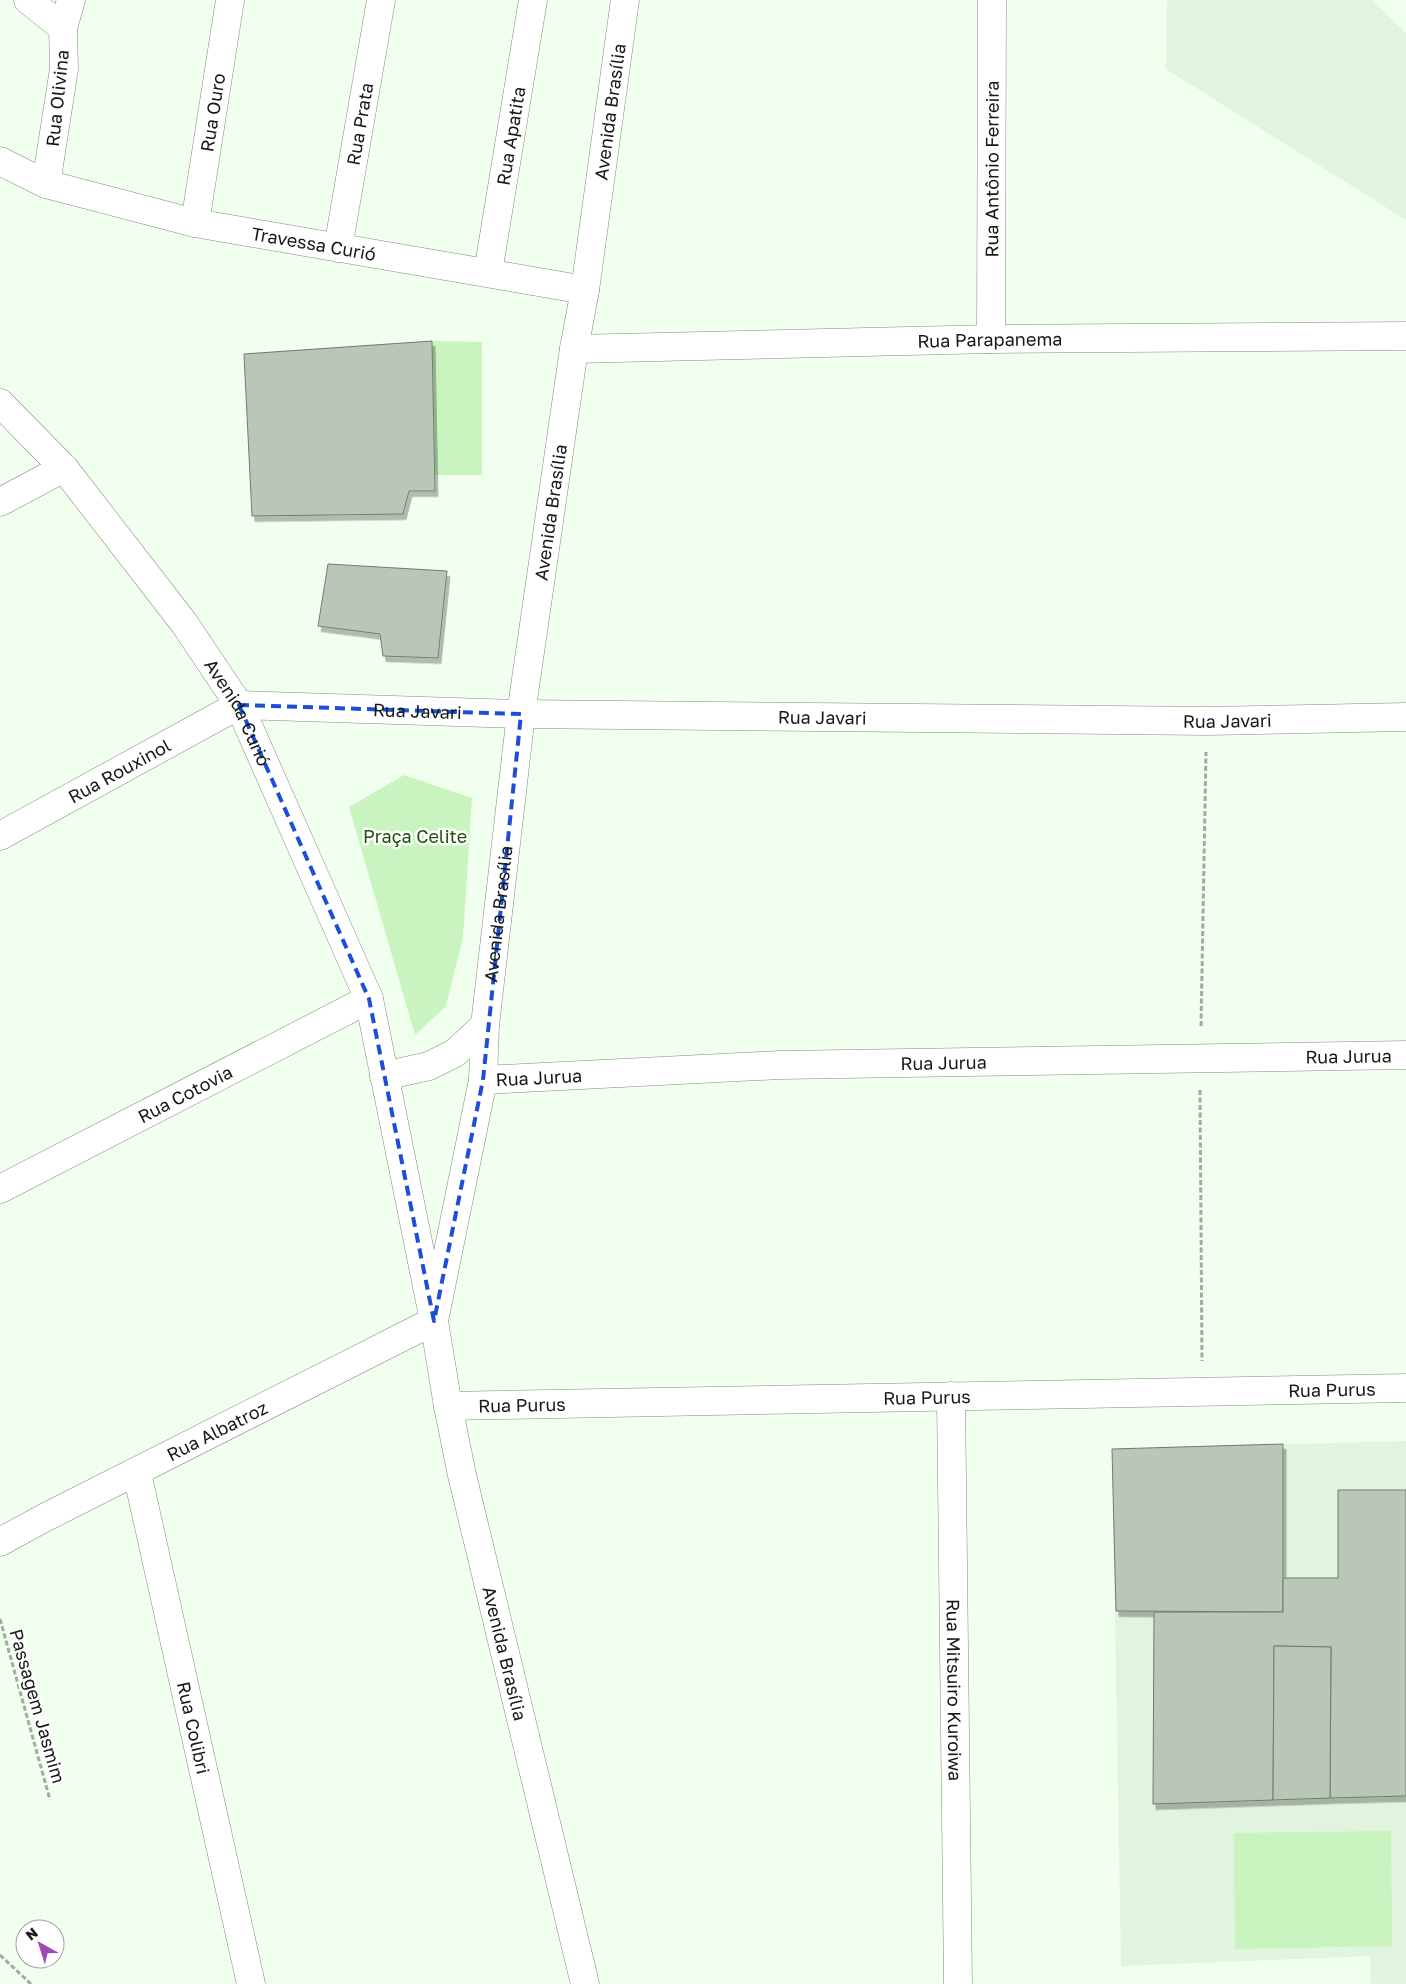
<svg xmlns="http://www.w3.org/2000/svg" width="1406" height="1984" font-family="'Golos Text',sans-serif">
<defs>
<filter id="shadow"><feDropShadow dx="3" dy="5.5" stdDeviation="0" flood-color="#0004"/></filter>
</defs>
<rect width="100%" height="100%" fill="#f1ffee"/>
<g fill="#e1f4dd">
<polygon points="1167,0 1372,0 1406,33 1406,220 1166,69"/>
<polygon points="1406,1441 1406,1984 1371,1984 1370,1956 1121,1966 1112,1449"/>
</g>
<g fill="#c9f3bf">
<polygon points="432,341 482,342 482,475 435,475"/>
<polygon points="404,775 472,798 463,938 446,1006 415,1035 349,807"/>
<polygon points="1391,1831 1392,1946 1235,1949 1234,1833"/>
</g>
<g fill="#b9c7b6" stroke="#707c6d" filter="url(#shadow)">
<polygon points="432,341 435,491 409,491 403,514 252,516 244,354"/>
<polygon points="328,564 447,571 438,658 383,656 380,634 318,626"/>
<polygon points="1283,1444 1283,1612 1116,1611 1112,1449"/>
<polygon points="1338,1490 1406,1490 1406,1796 1330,1798 1331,1647 1274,1646 1273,1800 1153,1804 1154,1612 1283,1612 1283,1578 1338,1578"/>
<polygon points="1274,1646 1331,1647 1330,1798 1273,1800"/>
</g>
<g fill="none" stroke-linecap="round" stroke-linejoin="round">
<defs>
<g id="minor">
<polyline points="28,0 63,28 64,69 46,184"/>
<polyline points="63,28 71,0"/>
<path id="s1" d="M 0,161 L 46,184 L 195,223 L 585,290"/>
<path id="s2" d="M 195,223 L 230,0"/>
<path id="s3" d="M 338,248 L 381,0"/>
<path id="s4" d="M 488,272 L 533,0"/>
<path id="s5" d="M 991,339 L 992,0"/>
<path id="s6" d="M 574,349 L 991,339 L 1406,336"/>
<polyline points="0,502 64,468"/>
<path id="s7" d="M 0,836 L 239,705 L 521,714 L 1207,721 L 1406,717"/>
<polyline points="384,1076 429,1066 455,1053 485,1025"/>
<path id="s8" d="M 483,1080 L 780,1065 L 1406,1055"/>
<path id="s9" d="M 0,1189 L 369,999"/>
<path id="s10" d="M 951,1396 L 958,1984"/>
<path id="s11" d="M 448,1406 L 1406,1388"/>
<path id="s12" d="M 137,1473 L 251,1984"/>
<path id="s13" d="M 0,1542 L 44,1518 L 434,1321 L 483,1080 L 485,1025 L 521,714 L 574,349 L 585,290 L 625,0"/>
</g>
<g id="tertiary">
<path id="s14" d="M 0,403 L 64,468 L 184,623 L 239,705 L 369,999 L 434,1321 L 448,1406 L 462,1475 L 585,1984"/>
</g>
</defs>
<use href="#minor" stroke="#808c7d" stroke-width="29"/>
<use href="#tertiary" stroke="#808c7d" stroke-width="29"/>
<g stroke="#a1ac9f" stroke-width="3" stroke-dasharray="5 2.5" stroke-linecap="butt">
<polyline points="1201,1026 1206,752"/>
<polyline points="1200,1090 1202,1361"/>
<polyline points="0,1619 50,1800"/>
<polyline points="0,1955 31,1984"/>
</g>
<use href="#minor" stroke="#fff" stroke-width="28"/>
<use href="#tertiary" stroke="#fff" stroke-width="28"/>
</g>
<path fill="none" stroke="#1d4ed8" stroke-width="4" stroke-dasharray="10 6" stroke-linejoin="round" d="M 239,705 L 521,714 L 483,1080 L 434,1321 L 369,999 Z"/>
<g text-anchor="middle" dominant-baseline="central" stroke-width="5" stroke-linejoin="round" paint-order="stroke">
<g font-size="18" fill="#151a14" stroke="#fff">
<text transform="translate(57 98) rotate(-84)">Rua Olivina</text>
<text stroke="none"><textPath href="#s13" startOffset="1710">Avenida Brasília</textPath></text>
<text stroke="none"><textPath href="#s2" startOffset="112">Rua Ouro</textPath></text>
<text stroke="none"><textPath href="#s3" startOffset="126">Rua Prata</textPath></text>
<text stroke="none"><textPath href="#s4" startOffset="138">Rua Apatita</textPath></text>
<text stroke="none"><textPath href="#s5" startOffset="170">Rua Antônio Ferreira</textPath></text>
<text stroke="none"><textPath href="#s1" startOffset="326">Travessa Curió</textPath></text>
<text stroke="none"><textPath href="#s6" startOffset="416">Rua Parapanema</textPath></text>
<text stroke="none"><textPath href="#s13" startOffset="1305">Avenida Brasília</textPath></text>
<text stroke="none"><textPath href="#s7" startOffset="451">Rua Javari</textPath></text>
<text stroke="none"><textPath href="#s14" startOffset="392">Avenida Curió</textPath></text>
<text stroke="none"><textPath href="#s7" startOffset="856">Rua Javari</textPath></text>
<text stroke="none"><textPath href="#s7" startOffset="1261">Rua Javari</textPath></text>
<text stroke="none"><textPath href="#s7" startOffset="136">Rua Rouxinol</textPath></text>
<text stroke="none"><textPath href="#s13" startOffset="900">Avenida Brasília</textPath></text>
<text stroke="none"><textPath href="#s8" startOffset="866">Rua Jurua</textPath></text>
<text stroke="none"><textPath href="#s8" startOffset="461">Rua Jurua</textPath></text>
<text stroke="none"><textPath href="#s8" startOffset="56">Rua Jurua</textPath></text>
<text stroke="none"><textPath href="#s9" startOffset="208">Rua Cotovia</textPath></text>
<text stroke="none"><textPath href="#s11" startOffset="884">Rua Purus</textPath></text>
<text stroke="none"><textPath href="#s11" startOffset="479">Rua Purus</textPath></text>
<text stroke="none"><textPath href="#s11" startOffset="74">Rua Purus</textPath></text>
<text stroke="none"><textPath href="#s13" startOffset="244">Rua Albatroz</textPath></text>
<text stroke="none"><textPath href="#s14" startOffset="1376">Avenida Brasília</textPath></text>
<text stroke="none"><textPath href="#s10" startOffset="294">Rua Mitsuiro Kuroiwa</textPath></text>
<text transform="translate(38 1706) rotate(74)">Passagem Jasmim</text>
<text stroke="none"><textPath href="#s12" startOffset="261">Rua Colibri</textPath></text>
</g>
<g font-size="18" fill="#1c530c" stroke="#fff">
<text x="415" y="836">Praça Celite</text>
</g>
</g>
<g transform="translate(40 1944) rotate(321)"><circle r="24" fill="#ffffff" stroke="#a1a3a1"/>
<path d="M0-4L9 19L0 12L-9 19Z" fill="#a048b4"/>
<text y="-8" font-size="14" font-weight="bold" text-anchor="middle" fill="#151a14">N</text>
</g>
</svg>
